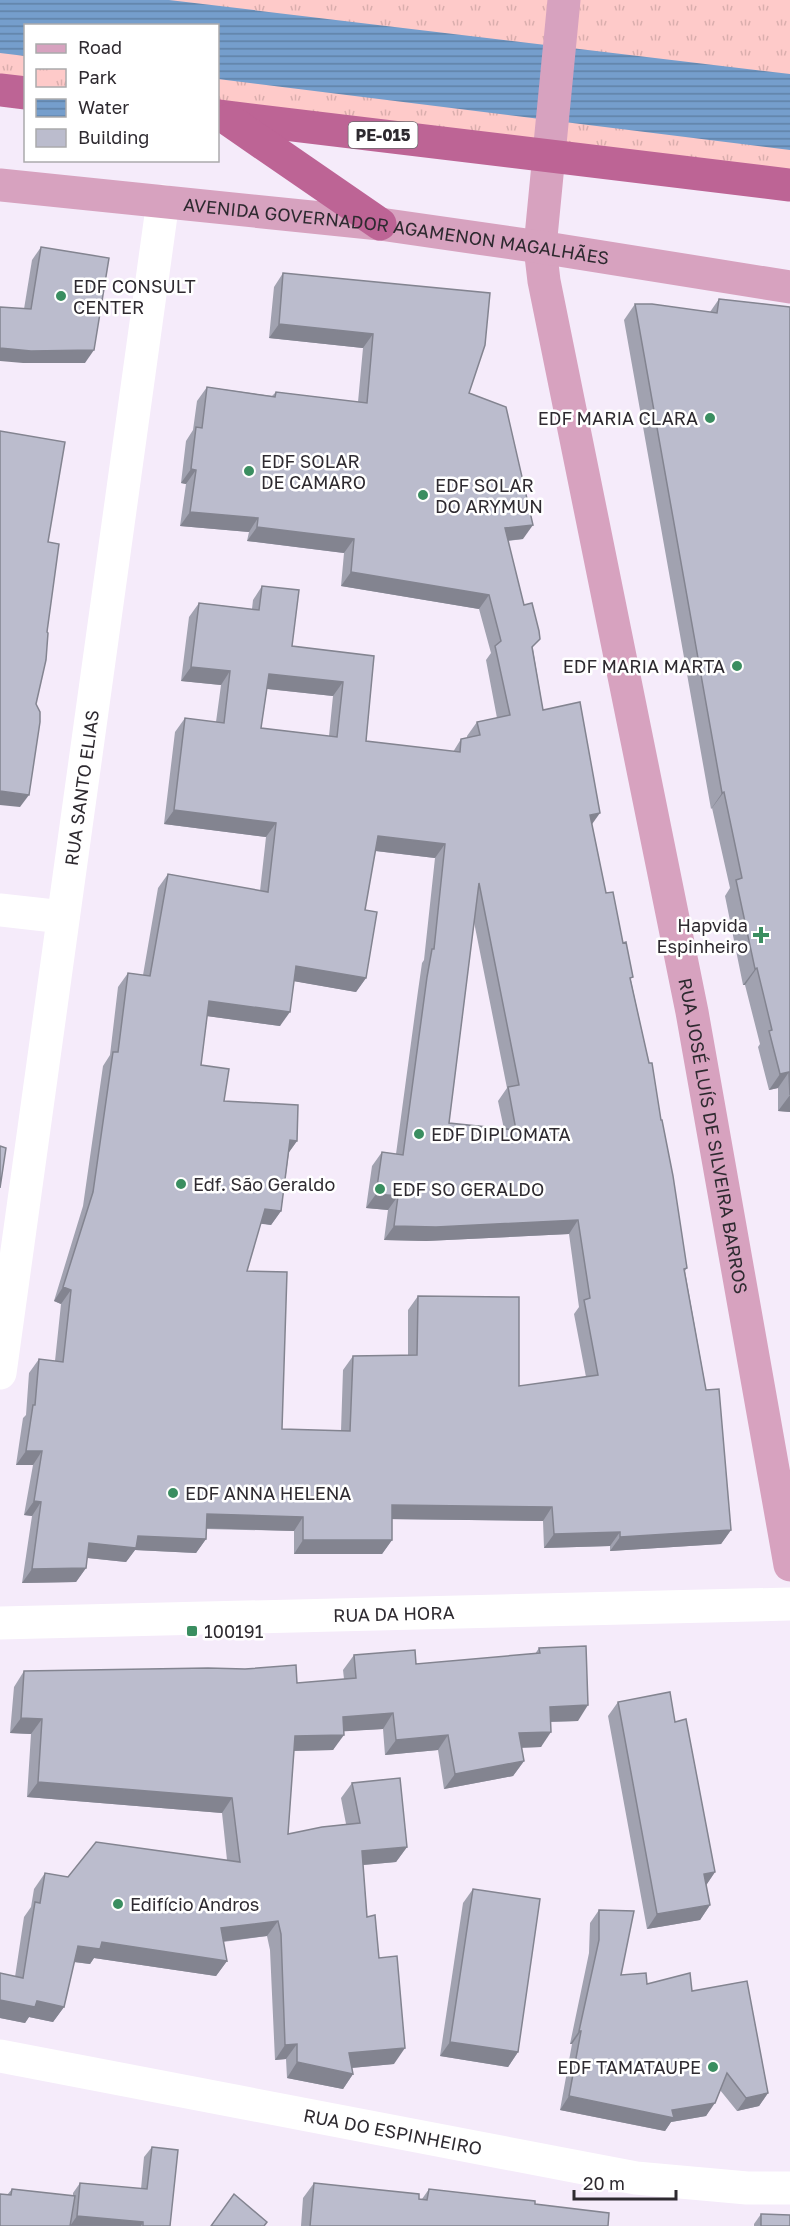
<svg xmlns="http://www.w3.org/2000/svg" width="790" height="2226" font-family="'Golos Text',sans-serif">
<defs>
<pattern id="park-tufts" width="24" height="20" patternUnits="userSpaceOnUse" patternTransform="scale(1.5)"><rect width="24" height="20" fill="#fecac9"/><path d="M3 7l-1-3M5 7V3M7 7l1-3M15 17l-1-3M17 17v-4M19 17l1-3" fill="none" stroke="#daaead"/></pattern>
<pattern id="water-rules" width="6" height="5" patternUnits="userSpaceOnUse" patternTransform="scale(1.5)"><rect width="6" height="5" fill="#759ecc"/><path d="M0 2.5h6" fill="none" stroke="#6081a6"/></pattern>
</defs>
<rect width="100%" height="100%" fill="#f5ebfa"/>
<polygon fill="url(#park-tufts)" points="0,0 790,0 790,181 218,104 218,26 26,26 25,78 0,74"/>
<polygon fill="url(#water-rules)" points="0,0 169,0 790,74 790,150 218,79 218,26 26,26 25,56 0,53"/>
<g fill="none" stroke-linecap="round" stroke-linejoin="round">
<g stroke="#fff" stroke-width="33">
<polyline points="0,910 63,917"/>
<path id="s1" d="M 0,1373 L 163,201"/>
<path id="s2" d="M 0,1623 L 790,1604"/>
<path id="s3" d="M 0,2056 L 636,2178 L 747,2188 L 790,2188"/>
</g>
<g stroke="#d7a2bf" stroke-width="33">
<path id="s4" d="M 564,0 L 540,247 L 544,281 L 692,1012 L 790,1565"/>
<path id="s5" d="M 0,185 L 380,224 L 540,247 L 790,287"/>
</g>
<g stroke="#bd6495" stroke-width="33">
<polyline points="0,90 26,93"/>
<polyline points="218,116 790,185"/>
<polyline points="229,120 380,224"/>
</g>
</g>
<g fill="#a1a2b0" fill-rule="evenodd">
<polygon points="41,247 85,363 23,363 24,309 32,260"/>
<path d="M 283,273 L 469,393 L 523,539 L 508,541 L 533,649 L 543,710 L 592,824 L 606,893 L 623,943 L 661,1120 L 687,1268 L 685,1271 L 731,1530 L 721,1544 L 610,1551 L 610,1546 L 544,1548 L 543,1521 L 392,1519 L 392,1540 L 382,1554 L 294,1554 L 294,1531 L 206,1529 L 206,1539 L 196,1553 L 135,1550 L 126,1562 L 87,1558 L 86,1568 L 76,1582 L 22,1583 L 32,1516 L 24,1515 L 33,1465 L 16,1465 L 23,1418 L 26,1415 L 29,1373 L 39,1359 L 55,1361 L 61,1304 L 54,1301 L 83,1206 L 103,1066 L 110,1055 L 118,987 L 128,973 L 143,975 L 158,888 L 168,874 L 260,891 L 266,837 L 164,824 L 175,732 L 185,718 L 216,722 L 221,685 L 181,681 L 189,617 L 199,603 L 252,609 L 253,600 L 262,586 L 292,646 L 374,656 L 366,741 L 453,752 L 461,739 L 467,738 L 467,736 L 477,722 L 497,718 L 486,660 L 491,653 L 479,609 L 341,586 L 344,553 L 247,541 L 249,532 L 180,526 L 186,484 L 181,483 L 186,441 L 193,430 L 197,401 L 207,387 L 272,396 L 276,392 L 358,402 L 363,348 L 269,338 L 274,287 ZM 267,689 L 333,696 L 329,736 L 261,728 ZM 375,851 L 435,858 L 424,960 L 422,963 L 418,991 L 396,1154 L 382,1152 L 372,1166 L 366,1208 L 388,1210 L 384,1240 L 426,1241 L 569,1234 L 579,1307 L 574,1314 L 586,1377 L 519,1386 L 418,1296 L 408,1310 L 408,1355 L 353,1356 L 343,1370 L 341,1431 L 282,1429 L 247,1271 L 260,1223 L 271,1225 L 281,1211 L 289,1152 L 297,1141 L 224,1101 L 201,1065 L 207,1016 L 280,1026 L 294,981 L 356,992 L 366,978 L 365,910 ZM 474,922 L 507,1088 L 498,1101 L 504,1129 L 449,1123 Z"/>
<polygon points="719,299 790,307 790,1112 778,1111 778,1088 769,1090 758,1047 760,1044 745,985 743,985 725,896 730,888 712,808 711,809 624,320 635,304 710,312"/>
<polygon points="539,1648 578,1721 551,1722 541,1747 521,1748 524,1761 513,1776 444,1789 438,1750 385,1755 383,1729 344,1731 333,1750 294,1751 288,1834 346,1824 341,1798 352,1783 407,1847 396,1862 363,1865 367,1917 379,1958 394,2064 352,2068 353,2074 343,2089 287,2078 286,2059 275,2060 270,1950 267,1936 223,1942 227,1961 216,1976 94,1958 90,1964 74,1962 64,2007 53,2022 29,2017 25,2023 0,2018 0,1973 15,1977 24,1917 31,1907 34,1889 45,1873 68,1877 227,1860 222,1813 27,1797 31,1734 10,1733 14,1687 24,1671 297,1683 344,1679 343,1670 354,1655 416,1664 535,1654"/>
<polygon points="618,1702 675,1722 715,1872 706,1885 710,1905 700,1920 647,1929 608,1716"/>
<polygon points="473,1889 518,2052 508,2067 440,2056 463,1903"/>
<polygon points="599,1910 621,1975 647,1984 692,1991 768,2093 759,2106 737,2111 720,2090 706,2116 671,2122 665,2131 560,2110 572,2044 570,2044 589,1953 590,1923"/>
<polygon points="152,2147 170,2226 0,2226 7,2195 12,2189 73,2196 73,2193 80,2183 141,2189 144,2157"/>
<polygon points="314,2183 419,2199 422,2199 429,2189 535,2204 608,2226 301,2226 303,2198"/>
<polygon points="761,2214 790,2226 754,2226 754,2224"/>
</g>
<g fill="#838490">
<polygon points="279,324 373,334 363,348 269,338"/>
<polygon points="0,348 94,350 85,363 23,363 0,361"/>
<polygon points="191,469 196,470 186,484 181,483"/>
<polygon points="190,512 258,518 249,532 180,526"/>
<polygon points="533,525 523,539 495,542 505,528"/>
<polygon points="257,527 354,539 344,553 247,541"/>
<polygon points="351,572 489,595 479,609 341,586"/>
<polygon points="191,667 230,671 221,685 181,681"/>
<polygon points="269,674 343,682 333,696 259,688"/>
<polygon points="0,791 29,795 20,807 0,805"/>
<polygon points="724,792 712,808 711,809 722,793"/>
<polygon points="174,810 276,823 266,837 164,824"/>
<polygon points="600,813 590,827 590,815"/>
<polygon points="378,836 445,844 435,858 368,850"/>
<polygon points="296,966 366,978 356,992 287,980"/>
<polygon points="757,968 745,985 743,985 755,969"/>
<polygon points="209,1001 290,1012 280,1026 199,1015"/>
<polygon points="789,1072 778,1088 769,1090 780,1074"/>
<polygon points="790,1095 790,1112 778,1111"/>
<polygon points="290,1140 297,1141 287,1155"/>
<polygon points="376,1194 398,1196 388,1210 366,1208"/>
<polygon points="265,1209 281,1211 271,1225 255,1223"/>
<polygon points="578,1220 569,1234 426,1241 384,1240 394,1226"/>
<polygon points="63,1287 71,1290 61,1304 54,1301"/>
<polygon points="26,1451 42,1451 33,1465 16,1465"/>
<polygon points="34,1501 41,1502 32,1516 24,1515"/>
<polygon points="392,1505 552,1507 543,1521 382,1519"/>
<polygon points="207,1514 303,1517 294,1531 197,1528"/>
<polygon points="731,1530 721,1544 610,1551 620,1537"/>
<polygon points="620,1532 610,1546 544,1548 554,1534"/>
<polygon points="138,1536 206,1539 196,1553 135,1550 126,1562 79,1557 89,1543"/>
<polygon points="303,1540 392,1540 382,1554 294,1554"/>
<polygon points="86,1568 76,1582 22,1583 32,1569"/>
<polygon points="588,1705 578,1721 539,1722 550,1707"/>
<polygon points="393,1713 383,1729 333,1732 343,1717"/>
<polygon points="21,1718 42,1719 31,1734 10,1733"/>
<polygon points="551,1732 541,1747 508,1748 519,1733"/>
<polygon points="344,1735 333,1750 284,1751 295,1736"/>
<polygon points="448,1735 438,1750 385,1755 396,1740"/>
<polygon points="524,1761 513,1776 444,1789 455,1774"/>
<polygon points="38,1782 232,1798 222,1813 27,1797"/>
<polygon points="407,1847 396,1862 351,1866 362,1851"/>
<polygon points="715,1872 705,1887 704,1874"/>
<polygon points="710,1905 700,1920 647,1929 657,1914"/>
<polygon points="278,1921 267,1936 210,1943 221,1928"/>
<polygon points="102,1942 227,1961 216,1976 94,1958 90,1964 67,1961 78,1946"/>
<polygon points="0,2000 37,2001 64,2007 53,2022 29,2017 25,2023 0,2018"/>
<polygon points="579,2031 581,2031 572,2044 570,2044"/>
<polygon points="450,2042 518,2052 508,2067 440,2056"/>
<polygon points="297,2044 286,2059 275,2060 285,2045"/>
<polygon points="405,2048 394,2064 339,2069 349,2053"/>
<polygon points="297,2062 353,2074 343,2089 287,2078"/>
<polygon points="768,2093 759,2106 737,2111 746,2098"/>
<polygon points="569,2096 672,2110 715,2103 706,2116 671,2122 665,2131 560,2110"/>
<polygon points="77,2216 143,2222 141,2226 70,2226"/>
</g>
<g fill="#bbbccd" stroke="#838490" stroke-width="1.5" fill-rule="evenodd">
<polygon points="41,247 109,258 94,350 31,351 0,348 0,307 31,309"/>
<path d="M 283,273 L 490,293 L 485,345 L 469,393 L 506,407 L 533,525 L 505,528 L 524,605 L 532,603 L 539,631 L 540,639 L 532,647 L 543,710 L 580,702 L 600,813 L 590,815 L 606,893 L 613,892 L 623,943 L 626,942 L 633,977 L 630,978 L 649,1063 L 652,1063 L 661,1120 L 662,1120 L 673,1176 L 687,1268 L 684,1269 L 706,1390 L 719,1389 L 731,1530 L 620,1537 L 620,1532 L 554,1534 L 552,1507 L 392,1505 L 392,1540 L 303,1540 L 303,1517 L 207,1514 L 206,1539 L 138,1536 L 136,1548 L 89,1543 L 86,1568 L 32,1569 L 41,1502 L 34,1501 L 42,1451 L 26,1451 L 33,1405 L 35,1405 L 39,1359 L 63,1362 L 71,1290 L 63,1287 L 93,1192 L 113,1052 L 118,1052 L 128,973 L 150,976 L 168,874 L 268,892 L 276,823 L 174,810 L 185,718 L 224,723 L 230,671 L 191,667 L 199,603 L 259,610 L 262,586 L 299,590 L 292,646 L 374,656 L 366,741 L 460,752 L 461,739 L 480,735 L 477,722 L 510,715 L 495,646 L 501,641 L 489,595 L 351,572 L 354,539 L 257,527 L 258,518 L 190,512 L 196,470 L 191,469 L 196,427 L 202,428 L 207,387 L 275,397 L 276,392 L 367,403 L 373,334 L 279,324 ZM 269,674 L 343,682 L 337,737 L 261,728 ZM 378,836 L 445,844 L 434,949 L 432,949 L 427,977 L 403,1155 L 382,1152 L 376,1194 L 398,1196 L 394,1226 L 436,1227 L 578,1220 L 590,1298 L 584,1300 L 598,1375 L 519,1386 L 519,1297 L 418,1296 L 417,1355 L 353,1356 L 350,1431 L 282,1429 L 287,1272 L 247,1271 L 265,1209 L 281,1211 L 290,1140 L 297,1141 L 298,1105 L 224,1101 L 229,1069 L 201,1065 L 209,1001 L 290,1012 L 296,966 L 366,978 L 377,912 L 365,910 ZM 479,883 L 519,1085 L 508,1087 L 516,1130 L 449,1123 Z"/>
<polygon points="719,299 790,307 790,1095 789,1072 780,1074 769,1031 772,1030 757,968 755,969 736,880 742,878 724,792 722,793 635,304 652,304 717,313"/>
<polygon points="0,431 65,442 48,542 59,544 47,632 48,633 46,660 36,704 40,712 40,722 29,795 0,791"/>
<polygon points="0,1146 6,1148 0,1188"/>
<polygon points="586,1646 588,1705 550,1707 551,1732 519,1733 524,1761 455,1774 448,1735 396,1740 393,1713 343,1717 344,1735 295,1736 288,1834 322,1827 360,1823 352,1783 400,1778 407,1847 362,1851 367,1917 375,1915 379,1958 397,1956 405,2048 349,2053 353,2074 297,2062 297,2044 285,2045 281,1934 278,1921 221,1928 227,1961 102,1942 100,1949 78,1946 64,2007 37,2001 35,2007 0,2000 0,1973 23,1978 35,1902 40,1903 45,1873 68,1877 96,1842 240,1862 232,1798 38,1782 42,1719 21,1718 24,1671 208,1668 245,1669 296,1665 297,1683 356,1678 354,1655 415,1650 416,1664 540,1653 539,1648"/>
<polygon points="670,1692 675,1722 686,1719 715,1872 704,1874 710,1905 657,1914 618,1702"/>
<polygon points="473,1889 540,1899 518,2052 450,2042"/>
<polygon points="599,1910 634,1911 621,1975 646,1973 647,1984 690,1973 692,1991 747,1981 768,2093 746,2098 727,2073 715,2103 672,2110 674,2118 569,2096 581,2031 579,2031 599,1940"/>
<polygon points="152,2147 178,2150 170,2226 143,2226 143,2222 77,2216 80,2183 147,2189"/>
<polygon points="314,2183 419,2194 419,2199 427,2200 429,2189 535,2201 535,2204 609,2213 608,2226 310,2226"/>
<polygon points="12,2189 75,2196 70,2226 0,2226 0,2194 11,2195"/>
<polygon points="234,2194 267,2222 264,2226 211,2226"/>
<polygon points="761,2214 790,2215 790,2226 761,2226"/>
</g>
<g fill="#3a8e60" stroke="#fff" stroke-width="2">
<circle cx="61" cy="296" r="6"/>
<circle cx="710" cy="418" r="6"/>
<circle cx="249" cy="471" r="6"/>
<circle cx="423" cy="495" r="6"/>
<circle cx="737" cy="666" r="6"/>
<path d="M758 926h6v6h6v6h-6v6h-6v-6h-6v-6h6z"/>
<circle cx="419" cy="1134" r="6"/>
<circle cx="181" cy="1184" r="6"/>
<circle cx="380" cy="1189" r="6"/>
<circle cx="173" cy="1493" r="6"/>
<rect x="186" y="1625" width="12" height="12" rx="3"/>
<circle cx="118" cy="1904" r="6"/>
<circle cx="713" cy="2067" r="6"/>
</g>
<g text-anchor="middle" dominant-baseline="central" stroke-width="5" stroke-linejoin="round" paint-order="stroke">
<rect fill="#fff" stroke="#6d6a6e" stroke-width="1.5" x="348.5" y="122" width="69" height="26" rx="4.5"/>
<g font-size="16" font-weight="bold" fill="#2e2a30">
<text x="383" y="135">PE-015</text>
</g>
<g font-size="18" fill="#2e2a30" stroke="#fff">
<text stroke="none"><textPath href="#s5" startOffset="399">AVENIDA GOVERNADOR AGAMENON MAGALHÃES</textPath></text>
<text stroke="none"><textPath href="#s1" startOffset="591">RUA SANTO ELIAS</textPath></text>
<text stroke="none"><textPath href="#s4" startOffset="1154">RUA JOSÉ LUÍS DE SILVEIRA BARROS</textPath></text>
<text stroke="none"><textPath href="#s2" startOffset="394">RUA DA HORA</textPath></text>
<text stroke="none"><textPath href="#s3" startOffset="400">RUA DO ESPINHEIRO</textPath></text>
</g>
<g font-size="18" fill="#2e2a30" stroke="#fff" text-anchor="start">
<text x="73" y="286">EDF CONSULT<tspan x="73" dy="21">CENTER</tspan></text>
<text x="698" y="418" text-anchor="end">EDF MARIA CLARA</text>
<text x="261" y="461">EDF SOLAR<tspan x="261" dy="21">DE CAMARO</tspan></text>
<text x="435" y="485">EDF SOLAR<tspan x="435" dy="21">DO ARYMUN</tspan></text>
<text x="725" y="666" text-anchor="end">EDF MARIA MARTA</text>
<text x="748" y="925" text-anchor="end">Hapvida<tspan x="748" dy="21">Espinheiro</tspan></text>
<text x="431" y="1134">EDF DIPLOMATA</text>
<text x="193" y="1184">Edf. São Geraldo</text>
<text x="392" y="1189">EDF SO GERALDO</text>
<text x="185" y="1493">EDF ANNA HELENA</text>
<text x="204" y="1631">100191</text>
<text x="130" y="1904">Edifício Andros</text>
<text x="701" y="2067" text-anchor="end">EDF TAMATAUPE</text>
</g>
</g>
<rect x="24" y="24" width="195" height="138" fill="#ffffff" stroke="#abaaac" stroke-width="1.5"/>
<rect x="36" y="44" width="30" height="9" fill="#d7a2bf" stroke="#abaaac" stroke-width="1.5"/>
<text x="78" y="54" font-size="18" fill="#2e2a30">Road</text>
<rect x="36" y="69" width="30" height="18" fill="url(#park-tufts)" stroke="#abaaac" stroke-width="1.5"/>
<text x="78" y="84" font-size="18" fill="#2e2a30">Park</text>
<rect x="36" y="99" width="30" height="18" fill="url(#water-rules)" stroke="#abaaac" stroke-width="1.5"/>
<text x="78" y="114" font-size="18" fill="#2e2a30">Water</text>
<rect x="36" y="129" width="30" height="18" fill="#bbbccd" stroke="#abaaac" stroke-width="1.5"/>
<text x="78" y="144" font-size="18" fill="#2e2a30">Building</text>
<path d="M574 2190v9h102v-9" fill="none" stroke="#2e2a30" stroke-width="3"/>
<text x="583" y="2190" font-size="18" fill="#2e2a30" stroke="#ffffff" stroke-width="4.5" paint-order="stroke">20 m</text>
</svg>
